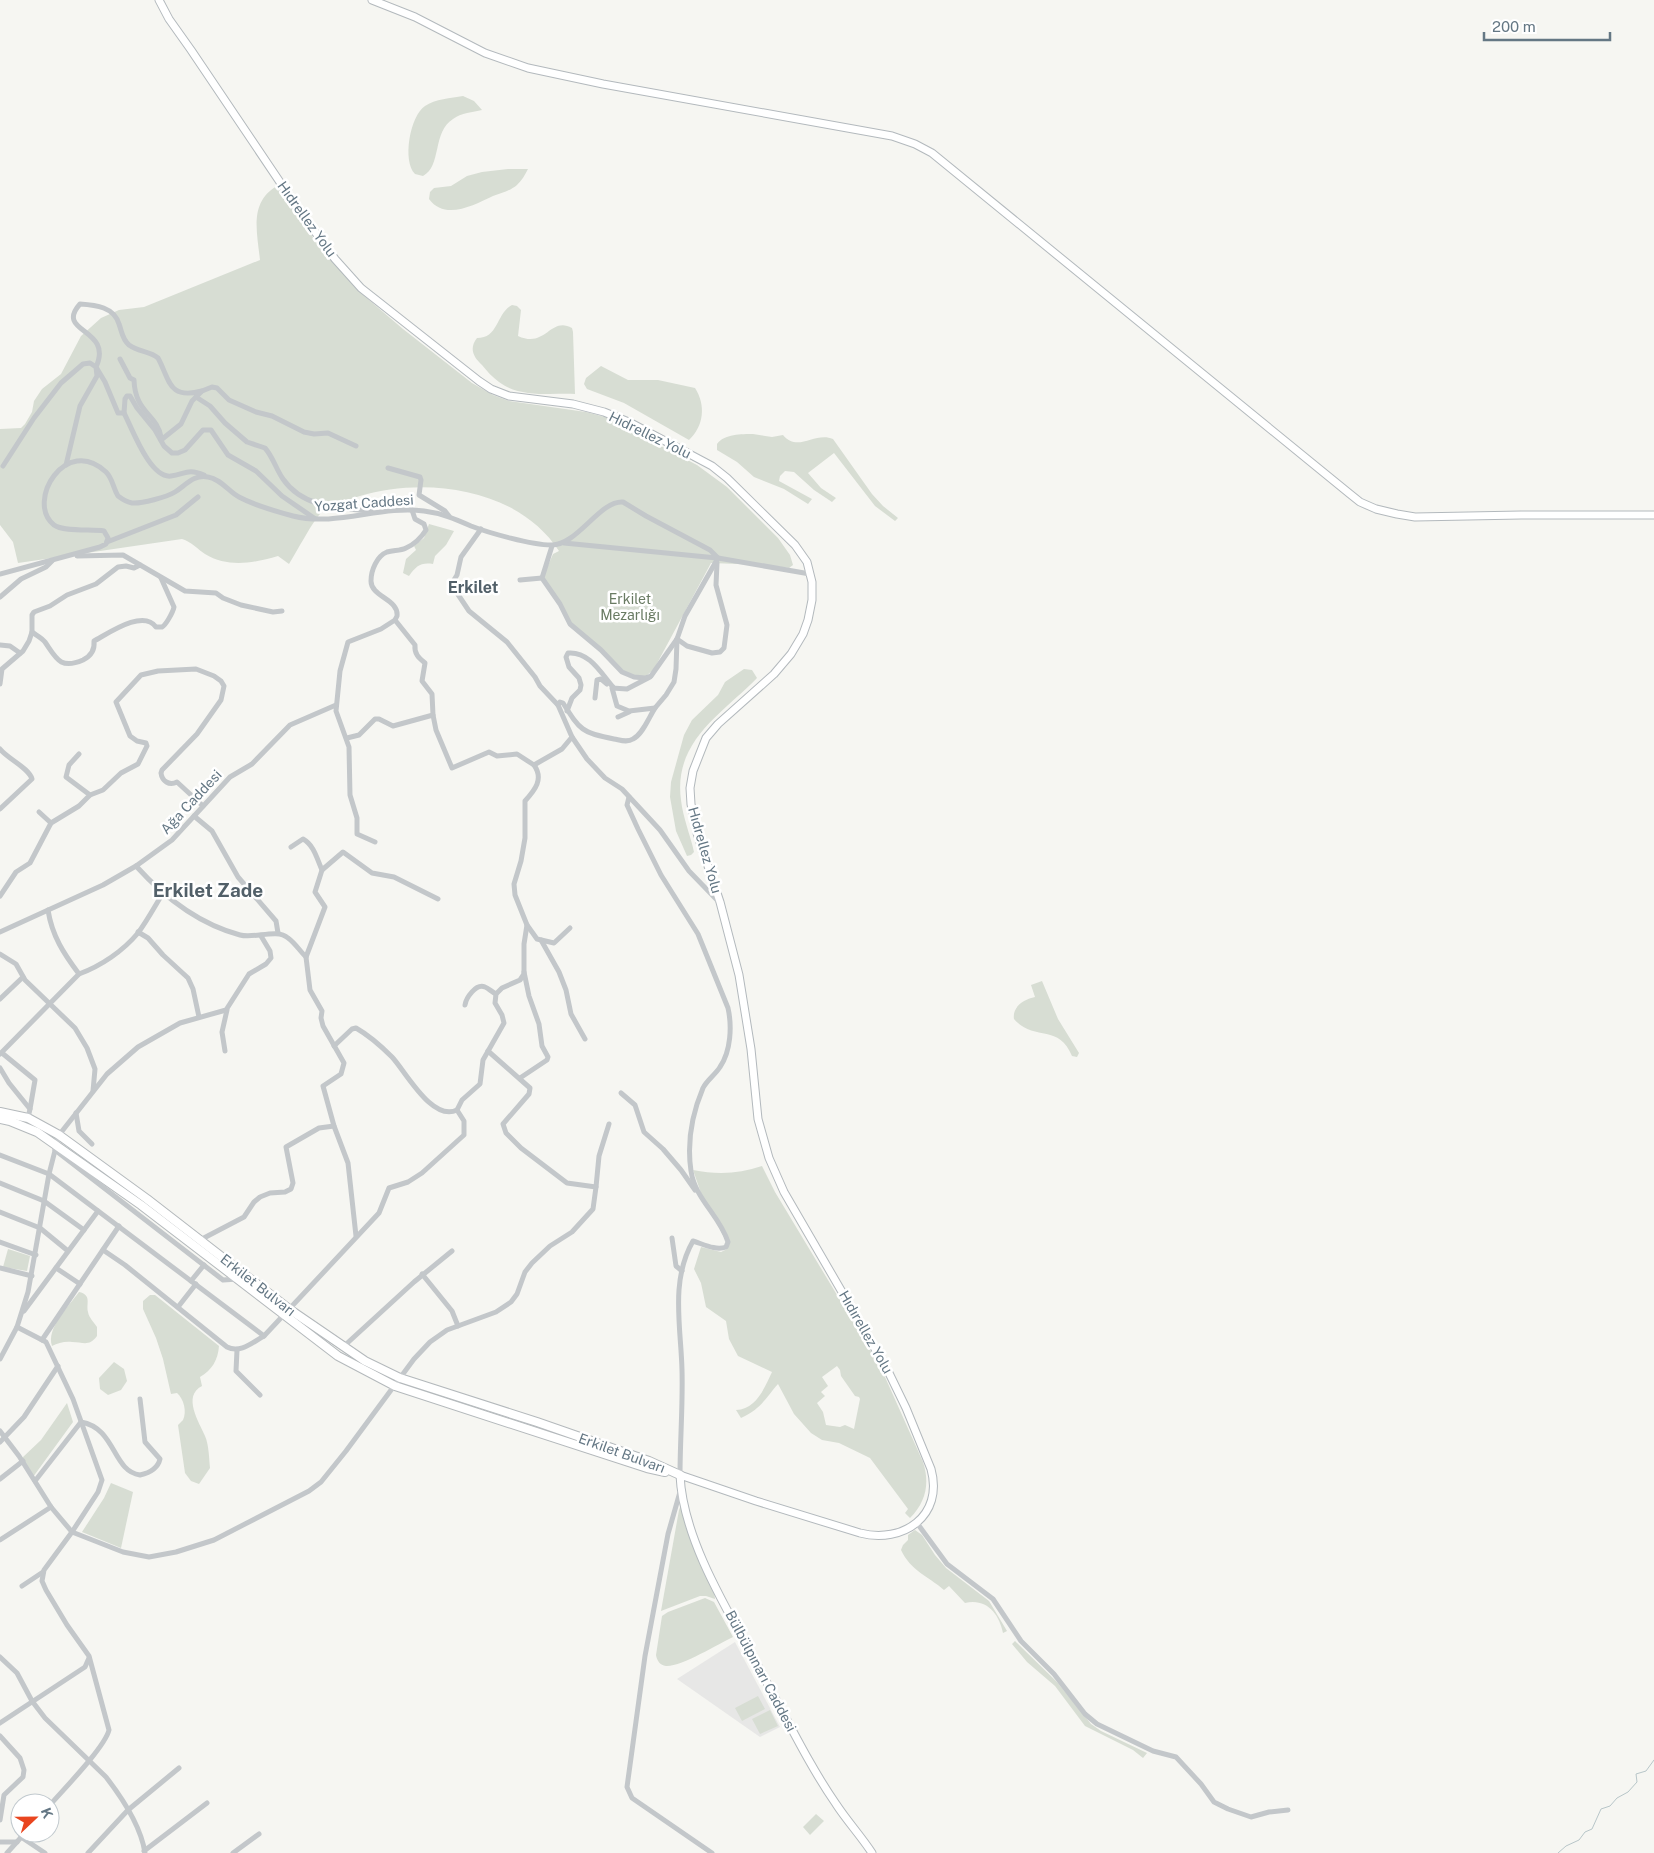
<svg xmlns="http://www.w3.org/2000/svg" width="1654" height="1853" font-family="'Public Sans',sans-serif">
<rect width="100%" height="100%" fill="#f6f6f2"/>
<polygon fill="#e7e7e6" points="735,1642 780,1727 760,1737 677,1679"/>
<g fill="#d7ddd3" fill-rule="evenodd">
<path d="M 463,96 L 474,101 L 482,110 C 473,112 461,113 453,119 C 432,132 442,166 423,176 L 415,174 C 402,161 410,116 425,106 C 435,99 451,98 463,96 Z"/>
<path d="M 528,169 C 525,175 522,180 517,185 C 510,191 501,193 493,196 C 474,205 445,221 429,199 L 430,192 L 434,188 L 451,186 L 467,176 L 482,172 L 508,169 Z"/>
<path d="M 277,186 L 324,253 L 362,294 L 403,329 L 472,383 L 493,395 L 509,401 L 586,412 L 605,417 L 697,465 L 727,487 L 778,538 L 790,555 L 793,565 L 789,568 L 765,565 L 711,563 L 654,669 L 644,678 L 629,677 L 573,627 L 543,577 L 553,554 L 559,551 C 518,488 426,476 360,496 C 348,500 331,504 321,513 C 314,519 296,553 289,564 L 278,556 C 254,563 228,568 205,554 C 197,549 192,542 182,539 L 18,563 L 13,542 L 0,525 L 0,429 L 21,428 L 25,424 L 32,412 L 34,401 L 42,389 L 61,374 L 81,336 L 101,318 L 119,310 L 144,307 L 260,260 C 257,232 249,202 277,186 Z"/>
<path d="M 512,305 L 517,306 L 521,310 L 518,336 C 546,349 550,316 572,328 L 573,332 L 575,394 C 551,393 520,398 499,382 C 492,377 487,371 482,365 C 473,357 469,348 477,338 C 499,338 496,313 512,305 Z"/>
<path d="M 601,366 L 628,380 L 658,380 L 695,388 C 706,405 704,426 689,440 L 624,403 L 587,389 L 584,384 L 586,378 Z"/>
<path d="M 753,434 L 772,437 L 783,435 C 798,453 815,431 833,439 L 872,494 L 883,506 L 898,518 L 895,521 L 875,506 L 834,453 L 808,473 L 821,488 L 836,498 L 832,502 L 814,490 L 794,472 L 785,471 L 780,476 L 779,481 L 812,499 L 808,504 L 784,489 L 754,477 L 737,462 L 717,450 L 717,444 C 724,434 742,434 753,434 Z"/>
<path d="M 429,524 L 454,531 L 446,545 L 435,556 L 433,564 C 421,562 416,566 409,576 L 403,573 L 406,559 L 416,550 L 414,546 L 424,538 Z"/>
<path d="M 744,669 L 752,670 L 757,678 C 722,714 673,741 681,800 C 683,818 690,834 694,852 L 691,855 L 687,856 L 676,831 L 670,797 L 671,782 L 684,735 L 692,720 L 718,695 L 725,682 Z"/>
<path d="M 1042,981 L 1058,1019 L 1079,1053 L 1077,1057 L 1072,1056 C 1059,1023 1034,1042 1014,1019 C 1012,1007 1024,999 1035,997 L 1031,985 Z"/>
<path d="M 762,1166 L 775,1192 L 881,1368 L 923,1462 C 930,1483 926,1502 910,1518 L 905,1513 L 908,1509 L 870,1458 L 839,1443 L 822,1440 L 811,1433 L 794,1414 L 778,1384 C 764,1400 761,1409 741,1418 L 736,1410 C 756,1409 764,1389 772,1372 L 738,1356 L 729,1339 L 726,1321 L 706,1307 L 701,1283 L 694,1269 L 701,1247 L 721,1252 L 727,1249 L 728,1245 L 701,1193 L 693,1170 C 717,1175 739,1174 762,1166 ZM 837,1366 L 840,1370 L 841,1376 L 855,1396 L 859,1397 L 860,1399 L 854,1429 L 845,1425 L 840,1427 L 826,1425 L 823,1412 L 817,1403 L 825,1396 L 821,1392 L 828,1386 L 822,1377 Z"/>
<polygon points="8,1249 30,1256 27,1271 3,1267"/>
<path d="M 79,1292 C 92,1295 86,1303 88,1312 C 89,1318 94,1322 97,1327 L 97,1336 C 89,1347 83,1342 72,1342 C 65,1341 58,1343 52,1346 C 46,1328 69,1306 79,1292 Z"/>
<path d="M 150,1295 L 155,1295 L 219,1346 C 218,1360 212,1370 200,1377 L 202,1386 C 182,1396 199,1422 205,1436 C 209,1445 209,1458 210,1468 L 199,1484 L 191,1481 L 185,1473 L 178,1425 L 183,1420 C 187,1412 184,1399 177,1393 L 171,1394 L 163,1359 L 156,1338 L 143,1309 L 143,1301 Z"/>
<polygon points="114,1362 124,1369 127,1381 121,1390 108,1395 100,1389 99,1378"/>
<polygon points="67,1403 73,1422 33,1477 22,1458 41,1440"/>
<polygon points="111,1483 133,1492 121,1548 82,1532 104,1498"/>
<polygon points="683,1500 713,1581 715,1599 706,1596 700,1596 661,1611 679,1510"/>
<path d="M 915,1530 L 922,1535 L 935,1555 L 946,1568 L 989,1601 L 1007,1631 L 1003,1633 C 999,1614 987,1598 965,1603 L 949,1586 L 944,1590 C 928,1576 911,1571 901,1550 L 903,1545 L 908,1540 L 908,1535 Z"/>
<path d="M 705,1598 L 714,1602 L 733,1637 C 718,1644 681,1667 666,1666 C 660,1665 657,1661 656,1655 L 662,1616 L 668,1612 Z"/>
<polygon points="1015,1641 1057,1682 1091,1724 1101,1731 1147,1753 1143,1758 1133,1750 1085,1726 1055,1686 1027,1662 1012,1644"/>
<polygon points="758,1696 765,1709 742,1721 735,1708"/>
<polygon points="770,1710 778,1726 760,1734 752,1719"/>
<polygon points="816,1814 824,1821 810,1835 803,1827"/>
</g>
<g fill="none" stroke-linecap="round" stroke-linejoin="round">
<polyline stroke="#b8c6c9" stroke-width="1" points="1558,1853 1566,1846 1579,1840 1585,1832 1592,1829 1601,1809 1610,1806 1617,1798 1628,1792 1637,1782 1636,1774 1646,1771 1654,1760"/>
<defs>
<g id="secondary">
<path d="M 159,0 L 169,19 L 191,50 L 294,203 L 335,259 L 361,288 L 479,381 L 491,389 L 509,396 L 573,404 L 604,412 L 631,423 L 712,466 L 727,478 L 795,545 L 807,562 L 812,582 L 812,600 L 808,620 L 803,634 L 791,654 L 774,674 L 718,724 L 706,738 L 693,771 L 690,788 L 691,804 L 697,833 L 720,902 L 739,975 L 751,1049 L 758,1119 L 769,1158 L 784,1192 L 889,1373 L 906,1408 L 931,1469 C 944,1516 903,1544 860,1533 L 756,1501 L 680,1475 C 683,1543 733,1619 765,1679 C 788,1721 809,1765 836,1804 C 847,1821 861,1836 872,1853"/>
<polyline points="372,0 415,17 485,53 528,68 603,84 892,136 915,144 932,153 1350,494 1360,502 1376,509 1397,514 1415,517 1521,515 1654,515"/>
</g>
<g id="primary">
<polyline points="0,1112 28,1118 59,1135 147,1199 289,1309 365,1361 400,1378 537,1422 649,1461 680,1475"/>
<polyline points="0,1119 10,1121 37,1132 141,1205 338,1356 395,1386 647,1468 665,1472"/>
</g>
</defs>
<use href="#secondary" stroke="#b3b9bd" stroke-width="9"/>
<use href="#primary" stroke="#b4b9bc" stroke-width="10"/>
<g stroke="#c3c7ca" stroke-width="5">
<path d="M 120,359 L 130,378 L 134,380 C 135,413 157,414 161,437"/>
<path d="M 202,391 C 168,400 170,380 158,358 C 150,351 138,352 129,345 C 122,339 122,332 119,324 C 114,307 96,305 80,304 C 54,333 114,328 96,367 L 105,382 L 118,413 L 124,413 L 125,399 L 127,396 L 130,396 L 137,408 L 155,430 L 164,446 L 172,453 L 178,453 L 185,450 L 203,430 L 211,430 L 228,455 L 256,471 L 282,496 L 314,518"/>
<path d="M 196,397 L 210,406 L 225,423 L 247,442 L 265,448 C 273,457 276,469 283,479 C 303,508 339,508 371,511"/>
<path d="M 124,413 C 132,428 150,479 171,476 C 185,474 188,468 204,475"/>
<polyline points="161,440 181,424 192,401 202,391 212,387 217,388 229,400 256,412 272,416 304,432 314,434 328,433 356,446"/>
<polyline points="3,466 34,418 61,383 83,364 90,363 96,367 97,376 80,406 66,465"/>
<polyline points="388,468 420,477 421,480 419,495 445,511 449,516"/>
<polyline points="481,529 461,557 457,575 452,583 453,587 469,611 507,642 535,677 540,686 558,705 572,737 587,759 605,778 622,789 660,830 689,871 718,901"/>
<polyline points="107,542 176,515 198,497"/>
<polyline points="564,543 717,558"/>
<polyline points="552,546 542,578 560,604 570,624 601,650 622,672 634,677 645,678 651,676 677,639"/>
<polyline points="77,556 123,555 185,591 216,593 223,598 241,605 273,612 282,611"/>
<path d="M 0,574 L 100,547 L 106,544 L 108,538 L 104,531 C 92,529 63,532 54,525 C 25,502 66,434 106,472 C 113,479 113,488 118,496 C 122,499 126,502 132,503 C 141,504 167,497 175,492 C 186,485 194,474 208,477 C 221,479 229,492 239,497 C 252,504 278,512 293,516 C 337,527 380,505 424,511 C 441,513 455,519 471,526 C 489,533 532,545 551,545 C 577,546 600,500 623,502 L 646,516 L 710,550 L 718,558 L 810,574"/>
<polyline points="520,580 542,578"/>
<polyline points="0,597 21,579 46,567 52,561"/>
<path d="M 395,620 L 415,645 C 414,654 419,658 425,663 L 422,681 L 432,694 L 433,715"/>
<path d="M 32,632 C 36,635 42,638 45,642 C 56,658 60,670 83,660 C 91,656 95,650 94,641 C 109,633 143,609 156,627 L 162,627 C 166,625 173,612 174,607 L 161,578"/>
<polyline points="677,639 687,646 712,653 720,652 724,648 727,625 716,585 717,563"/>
<polyline points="0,645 10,646 20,653"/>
<polyline points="650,677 627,689 612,688 617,706 629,711 655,708 666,695 674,682 676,669 677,639 685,616 718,558"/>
<polyline points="0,684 2,669 23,651 29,641 32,632 32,615 34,612 50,606 67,595 96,584 118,567 126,566 134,568 140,565"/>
<polyline points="595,698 597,680 601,679 607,684"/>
<path d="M 558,705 L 560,702 L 563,703 C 580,730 582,733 614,739 C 620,740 627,743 633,739 C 643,734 649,717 655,708"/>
<path d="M 567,711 L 572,698 L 580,690 L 581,685 L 579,678 L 569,667 L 566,657 L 568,653 C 589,651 601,673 613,687"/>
<polyline points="618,717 629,712"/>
<polyline points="347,738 359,735 375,719 379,719 393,726 433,715 436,730 452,768 489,752 497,756 517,754 534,765 562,749 572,737"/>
<path d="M 0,749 C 8,759 29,768 32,779 L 0,809"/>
<path d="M 90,795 L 103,790 L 121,773 L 138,764 L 147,746 L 146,743 L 137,741 L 130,736 L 116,702 L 141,675 L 158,671 L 196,669 L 214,676 L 221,681 L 224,686 L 221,700 L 197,734 L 162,770 L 161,773 C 162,781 169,786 177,782 L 203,806"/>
<path d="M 629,797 L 627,805 L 638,829 L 661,875 L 698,934 L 728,1008 C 732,1026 731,1051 720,1067 C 715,1075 707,1080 703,1088 C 692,1114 687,1144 691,1171 C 695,1199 720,1216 728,1242 L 726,1247 C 716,1251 703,1244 693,1241 C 670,1281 681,1327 682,1370 C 683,1405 680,1440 680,1475"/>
<polyline points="39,812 51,823"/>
<polyline points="194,816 212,831 238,877 276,921 278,933"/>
<path d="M 375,842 L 357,834 L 357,818 L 350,795 L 349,747 L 336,711 L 340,671 L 348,642 L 381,629 L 395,620 L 397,616 C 399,599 371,597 371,581 C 371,570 377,556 387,552 C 394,550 400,551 406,548 C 415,544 421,538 426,530 L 424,524 L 415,519 L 412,510"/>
<path d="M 291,847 L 303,839 C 314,845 317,859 322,870 L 315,892 L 325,907 L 306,957 L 310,990 L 322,1011 L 321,1018 L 323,1026 L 344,1063 L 341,1074 L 323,1086 L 334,1126 L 348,1163 L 356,1236"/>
<path d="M 136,866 C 164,897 199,924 240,935 C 255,939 277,928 288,938 C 295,943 300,951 306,957"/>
<polyline points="322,870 343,852 372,873 394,877 438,899"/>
<polyline points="0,896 16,872 30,863 51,823 79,806 90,795 66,777 69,765 79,754"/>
<polyline points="527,925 537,939 554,943 570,928"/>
<polyline points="0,932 103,885 136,866 172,840 230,777 252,764 290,725 336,705"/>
<polyline points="138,932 148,938 163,955 188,978 193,989 199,1017"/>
<polyline points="541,940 559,972 566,990 571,1014 585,1039"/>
<polyline points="0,954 16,964 25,980 75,1028 87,1048 95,1069 93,1091"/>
<path d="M 79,974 C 101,966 123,951 138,933 C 147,921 155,906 163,893"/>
<polyline points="0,999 23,977"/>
<path d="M 465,1005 C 466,998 476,983 485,987 C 488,988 492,992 496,994"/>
<path d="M 334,1046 L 352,1029 L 356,1028 C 370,1036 381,1046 392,1057 C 406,1072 432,1122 457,1110"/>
<polyline points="225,1051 222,1032 227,1010"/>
<polyline points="2,1053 35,1080 30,1109"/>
<path d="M 0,1054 L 79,974 C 64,954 52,936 48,910"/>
<polyline points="0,1068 9,1083 30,1109 28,1118"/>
<polyline points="520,1078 547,1060 548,1057 542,1046 539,1024 529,996 524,972"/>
<polyline points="621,1093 635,1105 644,1132 663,1149 681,1170 695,1190"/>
<path d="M 457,1110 L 462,1100 L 480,1084 L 483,1060 L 504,1023 L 502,1015 L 495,1003 L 496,994 L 502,988 L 520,980 L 524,974 L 524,944 L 527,925 L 515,895 L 514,884 L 521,861 L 525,838 L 525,801 C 535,790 544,779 534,765"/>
<polyline points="76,1113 79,1131 92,1144"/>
<polyline points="55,1150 223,1280 238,1279"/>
<polyline points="0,1155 49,1174 264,1336"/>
<polyline points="0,1183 44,1201 84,1230"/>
<polyline points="596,1187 599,1156 609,1124"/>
<polyline points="0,1212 40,1228 68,1251"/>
<polyline points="672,1238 676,1266 682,1271"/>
<polyline points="200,1240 244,1217 254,1202 260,1197 270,1193 285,1192 291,1189 293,1183 286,1147 319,1128 334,1126"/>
<polyline points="0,1242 36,1255"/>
<path d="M 103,1250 L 125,1265 L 227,1347 C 240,1354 253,1342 264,1336 L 379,1213 L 389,1188 L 408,1182 L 422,1173 L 464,1135 L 464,1121 L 457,1110"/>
<polyline points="0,1268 32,1276"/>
<polyline points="56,1268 80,1284"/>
<polyline points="422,1274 452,1311 458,1326"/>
<polyline points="191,1281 204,1265"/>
<polyline points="178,1307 196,1284"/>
<polyline points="24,1311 98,1211"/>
<path d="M 17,1327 L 46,1342 L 73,1399 L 102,1480 L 98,1492 L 72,1532 L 44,1570 L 42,1581 L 46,1590 L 67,1625 L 89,1656 L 109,1730 C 105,1747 63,1790 50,1805"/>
<polyline points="42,1340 119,1226"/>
<polyline points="343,1347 414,1282 452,1251"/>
<polyline points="237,1350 236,1371 260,1395"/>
<polyline points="0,1359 17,1327 28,1292 49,1174 59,1135 107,1074 138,1047 180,1023 226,1010 249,974 266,964 271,958 270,951 261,936"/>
<polyline points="0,1431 19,1456 51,1507 72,1532 123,1552 149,1557 176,1552 214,1540 309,1491 321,1482 346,1451 414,1359 430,1342 447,1330 496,1312 511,1302 517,1294 525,1272 532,1263 550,1246 572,1232 593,1209 596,1187 567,1183 521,1148 506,1133 503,1124 529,1094 530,1088 488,1051"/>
<polyline points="0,1442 24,1417 58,1366"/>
<polyline points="0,1479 23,1461"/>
<path d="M 35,1481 L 81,1422 C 116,1428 112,1471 140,1475 C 149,1473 158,1468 160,1459 L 145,1442 L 140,1399"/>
<polyline points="680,1492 668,1534 645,1656 627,1787 632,1798 712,1853"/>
<polyline points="917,1523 947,1564 993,1599 1021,1641 1054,1674 1085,1714 1097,1724 1153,1751 1176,1757 1201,1784 1214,1802 1228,1809 1251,1817 1269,1812 1288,1810"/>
<polyline points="0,1540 51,1507"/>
<polyline points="22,1586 43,1572"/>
<path d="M 0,1657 L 17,1673 L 32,1701 L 45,1718 L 106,1777 C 123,1799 141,1826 145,1853"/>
<polyline points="0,1723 85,1667 89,1658"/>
<polyline points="0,1736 20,1758 24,1770 23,1777 4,1795 0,1820"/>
<polyline points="21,1837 45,1853"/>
<polyline points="0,1842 17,1842"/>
<polyline points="144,1851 207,1803"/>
<polyline points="7,1853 25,1833"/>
<polyline points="88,1853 128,1810 179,1768"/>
<polyline points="233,1853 259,1834"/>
</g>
<use href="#secondary" stroke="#fff" stroke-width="7"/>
<use href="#primary" stroke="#fff" stroke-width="8"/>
</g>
<g text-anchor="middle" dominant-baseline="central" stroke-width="5" stroke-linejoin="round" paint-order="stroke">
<g font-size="14" fill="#647784" stroke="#fff">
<text transform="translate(307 219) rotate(54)">Hıdrellez Yolu</text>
<text transform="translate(650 435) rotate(26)">Hıdrellez Yolu</text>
<text transform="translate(364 503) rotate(-4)">Yozgat Caddesi</text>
<text transform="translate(191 802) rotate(-47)">Ağa Caddesi</text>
<text transform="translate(705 850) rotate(74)">Hıdrellez Yolu</text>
<text transform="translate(258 1285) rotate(38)">Erkilet Bulvarı</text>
<text transform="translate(866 1332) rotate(60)">Hıdırellez Yolu</text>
<text transform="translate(622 1453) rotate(20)">Erkilet Bulvarı</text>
<text transform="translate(761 1671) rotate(62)">Bülbülpınarı Caddesi</text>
</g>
<g font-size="14" fill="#697b63" stroke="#fff">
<text x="630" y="599">Erkilet<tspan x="630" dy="16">Mezarlığı</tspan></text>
</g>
<g font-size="16" font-weight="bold" fill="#526069" stroke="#fff">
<text x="473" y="587">Erkilet</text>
</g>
<g font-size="19" font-weight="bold" fill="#526069" stroke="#fff">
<text x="208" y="890">Erkilet Zade</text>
</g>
</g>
<g transform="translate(35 1818) rotate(68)"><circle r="24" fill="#ffffff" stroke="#c1c9ce"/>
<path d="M0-4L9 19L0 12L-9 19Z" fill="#e9451f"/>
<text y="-8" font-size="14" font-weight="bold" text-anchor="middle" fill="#647784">K</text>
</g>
<path d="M1484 32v8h126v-8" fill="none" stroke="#647784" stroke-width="2.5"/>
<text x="1492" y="32" font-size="15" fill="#647784" stroke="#ffffff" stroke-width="4" paint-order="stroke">200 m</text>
</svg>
